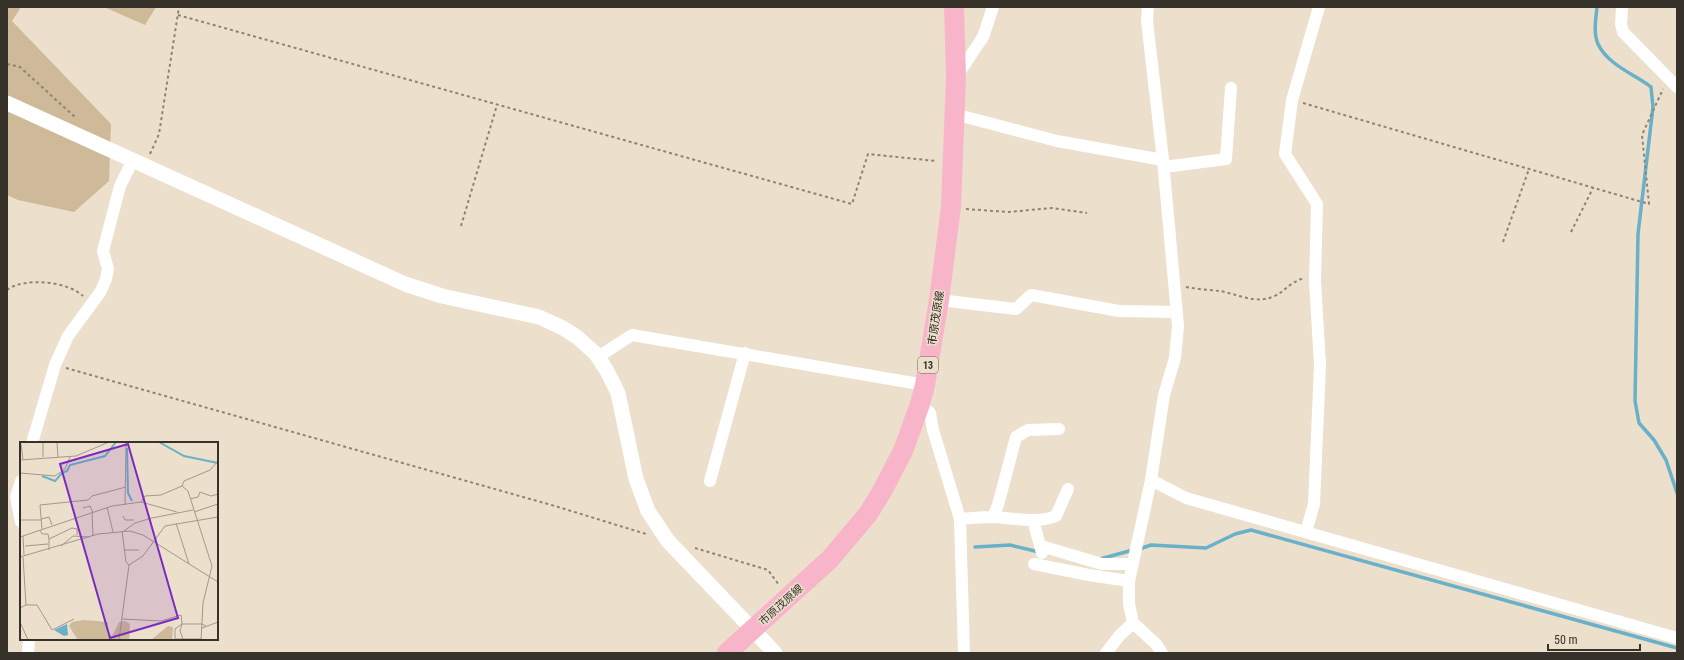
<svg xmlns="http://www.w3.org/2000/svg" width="1684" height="660" font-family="'Roboto Condensed','Noto Sans JP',sans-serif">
<rect width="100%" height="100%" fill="#ecdfcc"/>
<g fill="#ceb998">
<polygon points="7,7 21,7 12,21 111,124 109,181 74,212 18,200 7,195"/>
<polygon points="104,7 156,7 145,25"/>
</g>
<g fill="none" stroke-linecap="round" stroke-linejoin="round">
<g stroke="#69b0c9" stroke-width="3.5">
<path d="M 1597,7 C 1596,18 1593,33 1598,44 C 1608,65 1634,74 1651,87 L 1653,107 L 1638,234 L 1635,401 L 1639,423 L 1654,440 L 1666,460 L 1677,493"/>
<polyline points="975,547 1010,545 1039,552"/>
<polyline points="1139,549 1151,545 1206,548 1235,534 1251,530 1677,648"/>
<polyline points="1100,559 1133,550"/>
</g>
<g stroke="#8d8477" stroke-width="2" stroke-dasharray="3 3" stroke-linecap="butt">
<polyline points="178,15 852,204 868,154 936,161"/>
<polyline points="7,64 20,67 76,118"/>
<polyline points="1303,103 1649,204 1642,135 1663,89"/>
<polyline points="150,154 159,134 179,7"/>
<polyline points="966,209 1008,212 1052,208 1087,213"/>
<polyline points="461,226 497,105"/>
<polyline points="1571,232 1593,188"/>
<polyline points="1503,242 1529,169"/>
<path d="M 1186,287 C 1197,289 1209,290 1220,291 C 1237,294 1255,304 1272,297 C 1284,293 1288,283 1304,278"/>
<path d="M 7,290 C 24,277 67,281 83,296"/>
<polyline points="66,368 555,506 646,534"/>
<polyline points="695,548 768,570 779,585"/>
</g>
<g stroke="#fff" stroke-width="12">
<polyline points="1148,7 1147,21 1163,160 1178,326 1175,358 1164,395 1151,480 1129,581 1129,604 1133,623 1156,644 1162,653"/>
<polyline points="1622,7 1621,24 1623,32 1677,87"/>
<polyline points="957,76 983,37 993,7"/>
<polyline points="954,114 1057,141 1163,160"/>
<polyline points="1164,167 1226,159 1231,88"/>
<polyline points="939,300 1016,309 1031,295 1119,311 1177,312"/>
<polyline points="598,357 632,335 925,385"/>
<polyline points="920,404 930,413 933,430 960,519 964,653"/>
<polyline points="32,443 55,365 68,336 101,291 106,279 108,269 103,251 120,186 133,160"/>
<polyline points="1151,480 1186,498 1677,638"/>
<polyline points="21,481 16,497 21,522"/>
<polyline points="710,481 745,353"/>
<polyline points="993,517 998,505 1016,437 1028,430 1059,429"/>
<path d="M 960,519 C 971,518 983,517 994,517 C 1014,518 1037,524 1056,516 L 1068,489"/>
<polyline points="1033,520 1042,553"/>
<polyline points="1306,532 1314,504 1320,365 1315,281 1317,204 1285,154 1292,100 1319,7"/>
<polyline points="1041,546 1102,564 1133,564"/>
<polyline points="1034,564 1089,575 1129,581"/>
<polyline points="28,653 29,639"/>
<polyline points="1106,653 1120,635 1133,623"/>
</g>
<polyline stroke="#fff" stroke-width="15" points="7,103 405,284 442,296 539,317 563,328 577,337 596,354 607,371 618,393 636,479 648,511 668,541 775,653"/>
<polyline stroke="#f8b5ca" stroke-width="20" points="727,653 830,559 868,514 881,493 903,451 920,404 925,385 939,300 951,207 956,77 954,7"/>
</g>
<g text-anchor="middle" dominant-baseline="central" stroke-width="3" stroke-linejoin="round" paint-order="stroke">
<rect fill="#ecdfcc" stroke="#6d655a" stroke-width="1" x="918" y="357" width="20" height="16" rx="3"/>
<g font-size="10" font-weight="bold" fill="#363129">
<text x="928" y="365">13</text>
</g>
<g font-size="11" fill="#363129" stroke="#ecdfcc">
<text transform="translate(936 318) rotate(-81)">市原茂原線</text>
<text transform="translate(781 605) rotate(-42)">市原茂原線</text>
</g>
</g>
<g transform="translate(20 442)">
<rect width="198" height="198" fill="#ecdfcc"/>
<path d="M 63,178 L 88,180 L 87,192 L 92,194 L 99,180 L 105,179 L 110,182 L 109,198 L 58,198 L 49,184 L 52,180 ZM 148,184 L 153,185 L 152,198 L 131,198 Z" fill="#ceb998"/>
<path d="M 47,182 L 48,193 L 44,194 L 34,188 Z" fill="#69b0c9"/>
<path fill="none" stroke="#69b0c9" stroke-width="2" d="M 139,0 L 164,14 L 198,21M 107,6 L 108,51 L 112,59M 22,34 L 35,39 L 42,31 L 47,29 L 50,23 L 85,14 L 96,0"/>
<path fill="none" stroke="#a3998b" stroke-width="1" d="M 37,0 L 38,15M 1,2 L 3,17M 23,15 L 23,0M 0,18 L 56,14 L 89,0M 0,31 L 35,34 L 45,27 L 50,15M 162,44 L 168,49 L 192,124 L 183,161 L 181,198M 170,57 L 178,55 L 180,50 L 191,54 L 198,52M 121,60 L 125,54 L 141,53 L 162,44 L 164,39 L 190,28 L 198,19M 105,63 L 106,0M 87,65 L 93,90M 63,66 L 70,64 L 73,71M 174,70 L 198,62M 72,71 L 73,94M 103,74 L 105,78 L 114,78M 21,77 L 29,75 L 32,83M 0,78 L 21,78M 156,81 L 169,122M 22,87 L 20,63 L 68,58 L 72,54 L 106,45M 20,88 L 22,92 L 28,92 L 29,97M 102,89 L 106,120 L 109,123M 104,89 L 115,81 L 132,76 L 173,68M 3,94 L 4,113M 0,95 L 92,64 L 121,60 L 157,70M 5,104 L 28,102M 41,104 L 53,94 L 69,95M 29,108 L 29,97 L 52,86 L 57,87 L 57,93M 104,108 L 119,108M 0,115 L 78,92 L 110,89 L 123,93 L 198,140M 3,115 L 6,163M 0,166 L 6,163 L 17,163 L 32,188 L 54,177M 102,177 L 141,179 L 161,173 L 162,182 L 155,187 L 155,198M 0,180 L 8,198M 182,186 L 198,180M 155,197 L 182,197M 163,197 L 160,189 L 162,182 L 182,182 L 186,184M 99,198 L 109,123 L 123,114 L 145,84 L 198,75"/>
<path fill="#7b2cbf" fill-opacity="0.15" stroke="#7b2cbf" stroke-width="2" d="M 108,2 L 158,176 L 90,196 L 40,22 Z"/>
<rect width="198" height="198" fill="none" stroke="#363129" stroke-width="2"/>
</g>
<rect width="1684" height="660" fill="none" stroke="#363129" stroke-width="16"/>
<path d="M1548 644v6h92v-6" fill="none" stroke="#363129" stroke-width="2"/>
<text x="1554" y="644" font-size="12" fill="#363129" stroke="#ecdfcc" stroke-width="3" paint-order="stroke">50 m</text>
</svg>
